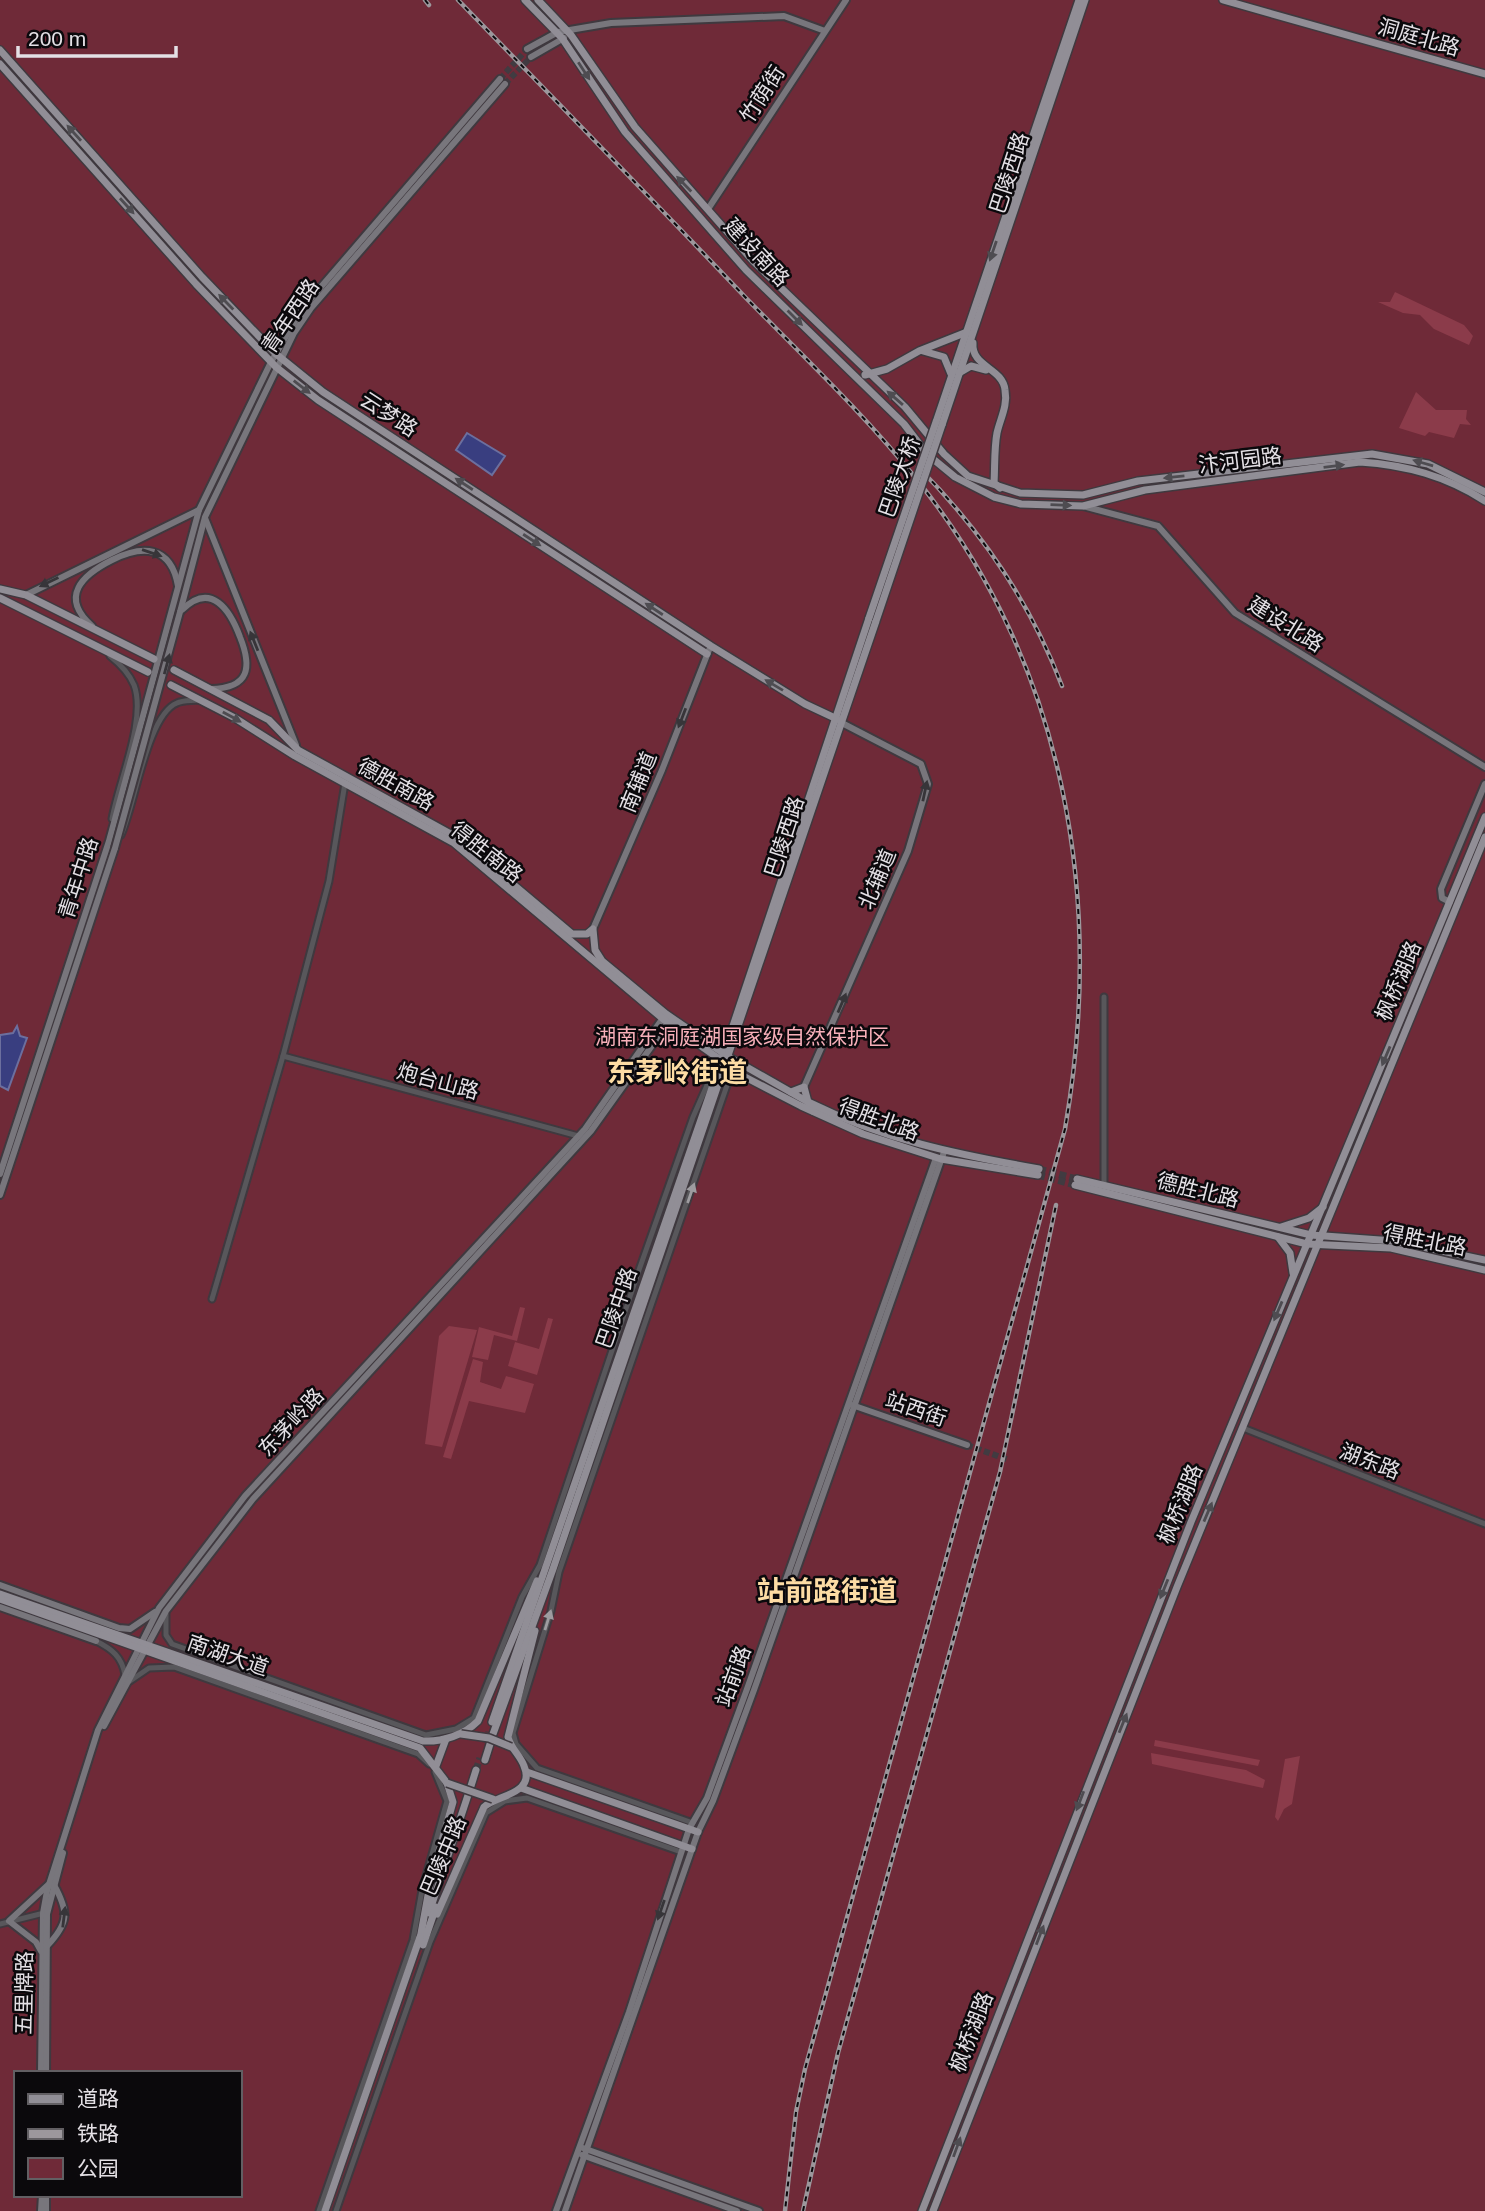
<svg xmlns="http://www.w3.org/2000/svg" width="1485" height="2211" font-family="Arial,'Noto Sans SC',sans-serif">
<rect width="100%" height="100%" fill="#241e24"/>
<path fill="#6f2a38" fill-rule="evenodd" d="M 0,0 L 1485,0 L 1485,2211 L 0,2211 ZM 16,2073 L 240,2073 L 240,2195 L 16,2195 Z"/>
<g fill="#8b3b4a">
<polygon points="1395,292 1464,325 1473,336 1469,345 1434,329 1420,315 1403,313 1378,302 1390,302"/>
<polygon points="1416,392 1436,410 1467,410 1466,419 1471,425 1460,424 1454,438 1429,432 1425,436 1399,428"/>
<polygon points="520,1307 525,1308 517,1341 494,1335 488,1360 472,1357 479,1327 512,1336"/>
<polygon points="548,1318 553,1319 537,1375 508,1366 515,1342 539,1349"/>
<polygon points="449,1326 477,1330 442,1447 425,1444 439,1336"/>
<polygon points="473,1359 483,1362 480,1382 501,1389 506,1376 534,1384 525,1413 469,1401 451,1459 443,1457"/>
<polygon points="1155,1740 1260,1760 1258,1766 1154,1746"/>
<polygon points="1151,1753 1246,1770 1265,1780 1263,1788 1152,1764"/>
<polygon points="1300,1756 1292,1804 1284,1809 1278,1821 1275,1817 1285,1759"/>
</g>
<g fill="#393e80" stroke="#6c6f9e" stroke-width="2">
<polygon points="467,433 505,456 492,475 456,450"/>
<polygon points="17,1026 20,1036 27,1038 8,1090 0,1086 0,1035 13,1033"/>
</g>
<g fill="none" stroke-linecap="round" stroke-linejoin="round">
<g stroke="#413b41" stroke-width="6" stroke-dasharray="6 3" stroke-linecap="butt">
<polyline points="500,79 527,49"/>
<polyline points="505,84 531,57"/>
<polyline points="967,1445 1009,1460"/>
</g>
<g stroke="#413b41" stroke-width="7" stroke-dasharray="7 3.5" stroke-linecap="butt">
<polyline points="1039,1169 1077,1179"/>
<polyline points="1038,1175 1075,1185"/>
<polyline points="486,1743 489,1732"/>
<polyline points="476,1770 480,1758"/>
</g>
<defs>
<g id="tertiary">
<path d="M 110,656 C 120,664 129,673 134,685 C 147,719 118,783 112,819"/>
<path d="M 121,835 C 135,805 147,715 177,703 C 183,700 192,701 198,700"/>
<polyline points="283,1056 582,1137"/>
<polyline points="1104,1186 1104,997"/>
<polyline points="212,1299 283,1056 329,881 345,783"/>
<polyline points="1243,1428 1485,1524"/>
<polyline points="166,1614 166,1635 172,1644 426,1735 456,1729 474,1718 522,1597 540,1565 639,1270 693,1117 720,1056"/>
<path d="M 96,1641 C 112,1649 122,1657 125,1675"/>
<polyline points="130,1681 149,1668 174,1667 418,1754 429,1764"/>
<polyline points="693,1823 537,1768 516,1744 513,1733 551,1611 559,1572 733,1068"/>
<polyline points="0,1924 44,1913"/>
<polyline points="319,2211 413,1940 422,1890 447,1801 435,1772"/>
<polyline points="336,2211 430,1942 486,1813 505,1801 527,1798 681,1852"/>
</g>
<g id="secondary">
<polyline points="527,49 558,32 611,23 784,16 825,31"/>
<polyline points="531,57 564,38"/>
<polyline points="708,209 846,0"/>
<polyline points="1083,506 1158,526 1235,613 1485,767"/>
<polyline points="205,518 296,745"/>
<polyline points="26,595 199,510"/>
<path d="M 182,610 C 211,581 230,610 240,637 C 252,667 250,688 211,689"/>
<polyline points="180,612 205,517 294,333 311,308 505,84"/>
<path d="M 92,626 C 59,597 82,575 112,560 C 142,545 171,545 178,586"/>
<polyline points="1450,902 1442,898 1441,889 1485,784"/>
<polyline points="593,929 662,770 709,650"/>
<polyline points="804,1087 908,851 928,784 921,764 840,722"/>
<polyline points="0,1174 109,841 199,510 271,362 302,309 500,79"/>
<polyline points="0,1195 115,848"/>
<polyline points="852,1405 967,1445"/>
<polyline points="0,1585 119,1628 130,1629 155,1612"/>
<polyline points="0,1607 96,1641"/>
<polyline points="104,1726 166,1611 253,1499 591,1131 671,1019"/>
<path d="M 47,1946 C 69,1923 69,1912 54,1885"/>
<polyline points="41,1951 36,1942 9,1921 48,1885"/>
<polyline points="41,2073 43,1913 47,1891 98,1730 159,1608 245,1496 585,1129 665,1015"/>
<polyline points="46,2073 47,1914 63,1853"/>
<polyline points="583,2148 759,2211"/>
<polyline points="582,2155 737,2211"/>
<polyline points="41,2211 42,2195"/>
<polyline points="46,2211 46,2195"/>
<polyline points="556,2211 629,2012 689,1829 707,1798 747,1689 936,1158"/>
<polyline points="565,2211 698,1832 713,1801 754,1690 944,1152"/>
</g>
<g id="primary">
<path d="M 525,0 L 562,38 L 625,132 L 746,270 L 904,424 L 927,454 L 955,477 L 994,497 L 1021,504 L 1083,506 L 1145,490 L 1360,462 C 1406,465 1446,476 1485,501"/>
<polyline points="538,0 571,35 635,127 753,261 905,407 944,454 968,476 1020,493 1083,495 1138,481 1372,454 1428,464 1485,492"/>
<polyline points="1223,0 1485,74"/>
<polyline points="0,50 202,277 276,354 323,392 711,646 805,704 837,719"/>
<polyline points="0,64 196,284 276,367 318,400 707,654"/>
<path d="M 973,343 C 971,367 1003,368 1005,390 C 1008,406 1000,419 997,433 C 994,449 995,467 994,483 L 1000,488"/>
<polyline points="923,351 944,357 951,374"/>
<polyline points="959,373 971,366 986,370"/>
<polyline points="865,375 887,369 919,351 967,332"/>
<polyline points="936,422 1079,0"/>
<polyline points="942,425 1085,0"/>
<polyline points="0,589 26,595 154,659"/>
<polyline points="0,598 148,672"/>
<polyline points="174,670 269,720 298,750 458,838 572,934 587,934 593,929 595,950 602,961 666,1014 729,1057 808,1102 813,1111"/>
<polyline points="171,685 235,718 295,756 454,843 668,1023 745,1077 801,1106 863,1134 941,1159 1038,1175"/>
<path d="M 791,1092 L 804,1087 L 808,1102 C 885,1140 955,1154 1039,1169"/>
<polyline points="1077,1179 1311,1235 1394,1241 1485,1260"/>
<polyline points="1075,1185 1307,1244 1391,1248 1485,1270"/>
<polyline points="1281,1227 1309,1218 1323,1207"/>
<polyline points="1278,1237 1290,1253 1293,1273"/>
<path d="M 0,1594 L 423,1741 C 443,1742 464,1735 478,1721 L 537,1581"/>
<polyline points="0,1599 420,1748 447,1783 453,1802 431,1879 420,1939"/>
<polyline points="492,1722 721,1062 869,618"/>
<polyline points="493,1734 553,1569 876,621"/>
<polyline points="485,1760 490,1744"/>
<polyline points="436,1766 446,1739"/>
<polyline points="527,1772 698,1832"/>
<polyline points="471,1786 476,1770"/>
<polyline points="521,1788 692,1849"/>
<polyline points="429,1913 468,1795"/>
<path d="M 437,1914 L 484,1807 C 497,1795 536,1794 524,1766 C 520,1755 511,1749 508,1737 L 535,1631"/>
<polyline points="423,1945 436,1907"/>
<polyline points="325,2211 420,1937"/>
<polyline points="922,2211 1191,1522 1485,817"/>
<polyline points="933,2211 1177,1587 1485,837"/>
</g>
</defs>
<use href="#tertiary" stroke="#3f393f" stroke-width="9"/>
<use href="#secondary" stroke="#3f393f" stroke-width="10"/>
<use href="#primary" stroke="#3f393f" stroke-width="10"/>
<use href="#tertiary" stroke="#58575b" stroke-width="5"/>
<use href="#secondary" stroke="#78767c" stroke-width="6"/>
<use href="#primary" stroke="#918e96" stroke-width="7"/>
<defs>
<g id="rail">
<polyline points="425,0 429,5"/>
<path d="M 458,0 C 554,99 651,198 746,298 C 804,357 866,416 918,481 C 1066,667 1105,899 1065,1129 L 805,2069 L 796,2112 L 785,2211"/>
<path d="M 918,467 C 980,529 1031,604 1062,686"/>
<polyline points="803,2211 838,2053 1000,1472 1056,1205"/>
</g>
</defs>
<use href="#rail" stroke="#9c979c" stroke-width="4.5"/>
<use href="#rail" stroke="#0b090c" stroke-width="2" stroke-dasharray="5" stroke-linecap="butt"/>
<defs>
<polyline id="secondary-bridge" points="115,848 180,612"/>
<g id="primary-bridge">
<polyline points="869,618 936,422"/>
<polyline points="876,621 942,425"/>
<polyline points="461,1734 489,1738 511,1747"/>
<polyline points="447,1783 493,1799"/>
</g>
</defs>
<use href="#secondary-bridge" stroke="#3f393f" stroke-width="10" stroke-linecap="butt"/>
<use href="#primary-bridge" stroke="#3f393f" stroke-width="10" stroke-linecap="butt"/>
<use href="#secondary-bridge" stroke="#78767c" stroke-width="6"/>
<use href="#primary-bridge" stroke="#918e96" stroke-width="7"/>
</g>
<defs><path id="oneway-solid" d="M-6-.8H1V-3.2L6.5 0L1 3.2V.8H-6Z" transform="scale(1.75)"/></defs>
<g fill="#4e4c51">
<use href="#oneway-solid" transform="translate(584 71) rotate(57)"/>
<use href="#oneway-solid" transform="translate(74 133) rotate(-132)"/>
<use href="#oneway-solid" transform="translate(684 184) rotate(-134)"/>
<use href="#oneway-solid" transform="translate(127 206) rotate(48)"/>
<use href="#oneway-solid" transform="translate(993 251) rotate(109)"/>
<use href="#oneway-solid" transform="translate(226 302) rotate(-134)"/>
<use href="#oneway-solid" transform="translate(795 318) rotate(45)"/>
<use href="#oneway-solid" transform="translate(302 387) rotate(38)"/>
<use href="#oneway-solid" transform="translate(895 398) rotate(-139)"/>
<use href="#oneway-solid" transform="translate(1423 463) rotate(-164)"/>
<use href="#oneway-solid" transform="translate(1334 466) rotate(-7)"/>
<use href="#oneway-solid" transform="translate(1174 477) rotate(174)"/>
<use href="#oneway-solid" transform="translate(464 484) rotate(-147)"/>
<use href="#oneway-solid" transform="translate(1061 505) rotate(2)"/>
<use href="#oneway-solid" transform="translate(532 540) rotate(33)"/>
<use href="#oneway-solid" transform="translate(654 609) rotate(-147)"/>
<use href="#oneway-solid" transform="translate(774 685) rotate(-149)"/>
<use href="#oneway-solid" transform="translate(232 717) rotate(29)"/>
<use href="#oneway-solid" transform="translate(1386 1056) rotate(113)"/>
<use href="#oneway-solid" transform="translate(1278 1311) rotate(113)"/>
<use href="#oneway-solid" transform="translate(1208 1512) rotate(-67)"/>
<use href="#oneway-solid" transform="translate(1164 1589) rotate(112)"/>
<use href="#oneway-solid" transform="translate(1123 1723) rotate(-68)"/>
<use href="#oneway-solid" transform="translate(1080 1801) rotate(111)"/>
<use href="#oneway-solid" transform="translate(1040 1935) rotate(-69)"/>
<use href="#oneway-solid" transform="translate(957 2147) rotate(-70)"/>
</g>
<g fill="#373539">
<use href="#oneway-solid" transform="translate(152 553) rotate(19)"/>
<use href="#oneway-solid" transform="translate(49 582) rotate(154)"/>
<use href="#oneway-solid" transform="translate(254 641) rotate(-112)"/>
<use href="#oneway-solid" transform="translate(167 664) rotate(-75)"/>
<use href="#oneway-solid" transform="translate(682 718) rotate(111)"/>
<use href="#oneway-solid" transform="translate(925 791) rotate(-78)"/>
<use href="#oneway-solid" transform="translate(842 1003) rotate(-67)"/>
<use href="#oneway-solid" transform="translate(661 1910) rotate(109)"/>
<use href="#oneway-solid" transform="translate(64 1917) rotate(-83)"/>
</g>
<g fill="#9e9ca0">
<use href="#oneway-solid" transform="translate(691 1193) rotate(-71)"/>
<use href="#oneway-solid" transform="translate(548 1620) rotate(-73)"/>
</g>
<g text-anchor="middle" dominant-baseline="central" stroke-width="5" stroke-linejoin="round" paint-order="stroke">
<g font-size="21" fill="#e4e0e5" stroke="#0b090c">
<text transform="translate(1419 37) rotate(16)">洞庭北路</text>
<text transform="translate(762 94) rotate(-57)">竹荫街</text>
<text transform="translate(1009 173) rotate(-72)">巴陵西路</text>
<text transform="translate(757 252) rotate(47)">建设南路</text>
<text transform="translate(290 316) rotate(-56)">青年西路</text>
<text transform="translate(389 414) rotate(33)">云梦路</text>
<text transform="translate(1240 460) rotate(-7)">汴河园路</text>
<text transform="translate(899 477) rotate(-71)">巴陵大桥</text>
<text transform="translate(1286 624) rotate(32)">建设北路</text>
<text transform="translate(638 782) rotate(-68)">南辅道</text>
<text transform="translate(396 784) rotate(29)">德胜南路</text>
<text transform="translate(784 837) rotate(-72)">巴陵西路</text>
<text transform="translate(487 852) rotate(38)">得胜南路</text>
<text transform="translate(78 878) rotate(-72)">青年中路</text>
<text transform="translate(877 879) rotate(-67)">北辅道</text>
<text transform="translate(1398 981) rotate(-67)">枫桥湖路</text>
<text transform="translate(438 1081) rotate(15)">炮台山路</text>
<text transform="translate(879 1119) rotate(20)">得胜北路</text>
<text transform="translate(1198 1190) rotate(14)">德胜北路</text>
<text transform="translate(1425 1240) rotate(11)">得胜北路</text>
<text transform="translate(616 1308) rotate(-71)">巴陵中路</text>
<text transform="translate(916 1409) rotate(19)">站西街</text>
<text transform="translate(291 1422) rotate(-47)">东茅岭路</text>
<text transform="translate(1370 1461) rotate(21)">湖东路</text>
<text transform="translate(1180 1504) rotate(-68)">枫桥湖路</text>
<text transform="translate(228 1655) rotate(19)">南湖大道</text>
<text transform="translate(733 1676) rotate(-70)">站前路</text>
<text transform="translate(443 1856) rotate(-67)">巴陵中路</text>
<text transform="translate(24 1993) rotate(-89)">五里牌路</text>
<text transform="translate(971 2032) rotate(-69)">枫桥湖路</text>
</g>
<g font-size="21" fill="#f7afb9" stroke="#0b090c">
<text x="742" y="1036">湖南东洞庭湖国家级自然保护区</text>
</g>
<g font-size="28" font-weight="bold" fill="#fddca4" stroke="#0b090c">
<text x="677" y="1072">东茅岭街道</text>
<text x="827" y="1591">站前路街道</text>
</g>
</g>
<rect x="14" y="2071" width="228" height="126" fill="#0b090c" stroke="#625f63" stroke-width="2"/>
<rect x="28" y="2094" width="35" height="10" fill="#918e96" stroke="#625f63" stroke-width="2"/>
<text x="77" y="2106" font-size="21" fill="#e4e0e5">道路</text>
<rect x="28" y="2129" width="35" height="10" fill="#9c979c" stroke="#625f63" stroke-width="2"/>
<text x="77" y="2141" font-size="21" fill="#e4e0e5">铁路</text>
<rect x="28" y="2158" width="35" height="21" fill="#6f2a38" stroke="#625f63" stroke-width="2"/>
<text x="77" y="2176" font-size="21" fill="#e4e0e5">公园</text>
<path d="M18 46v10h158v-10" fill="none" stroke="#e4e0e5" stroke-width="3.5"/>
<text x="28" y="46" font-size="21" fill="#e4e0e5" stroke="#0b090c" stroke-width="5" paint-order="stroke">200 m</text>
</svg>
